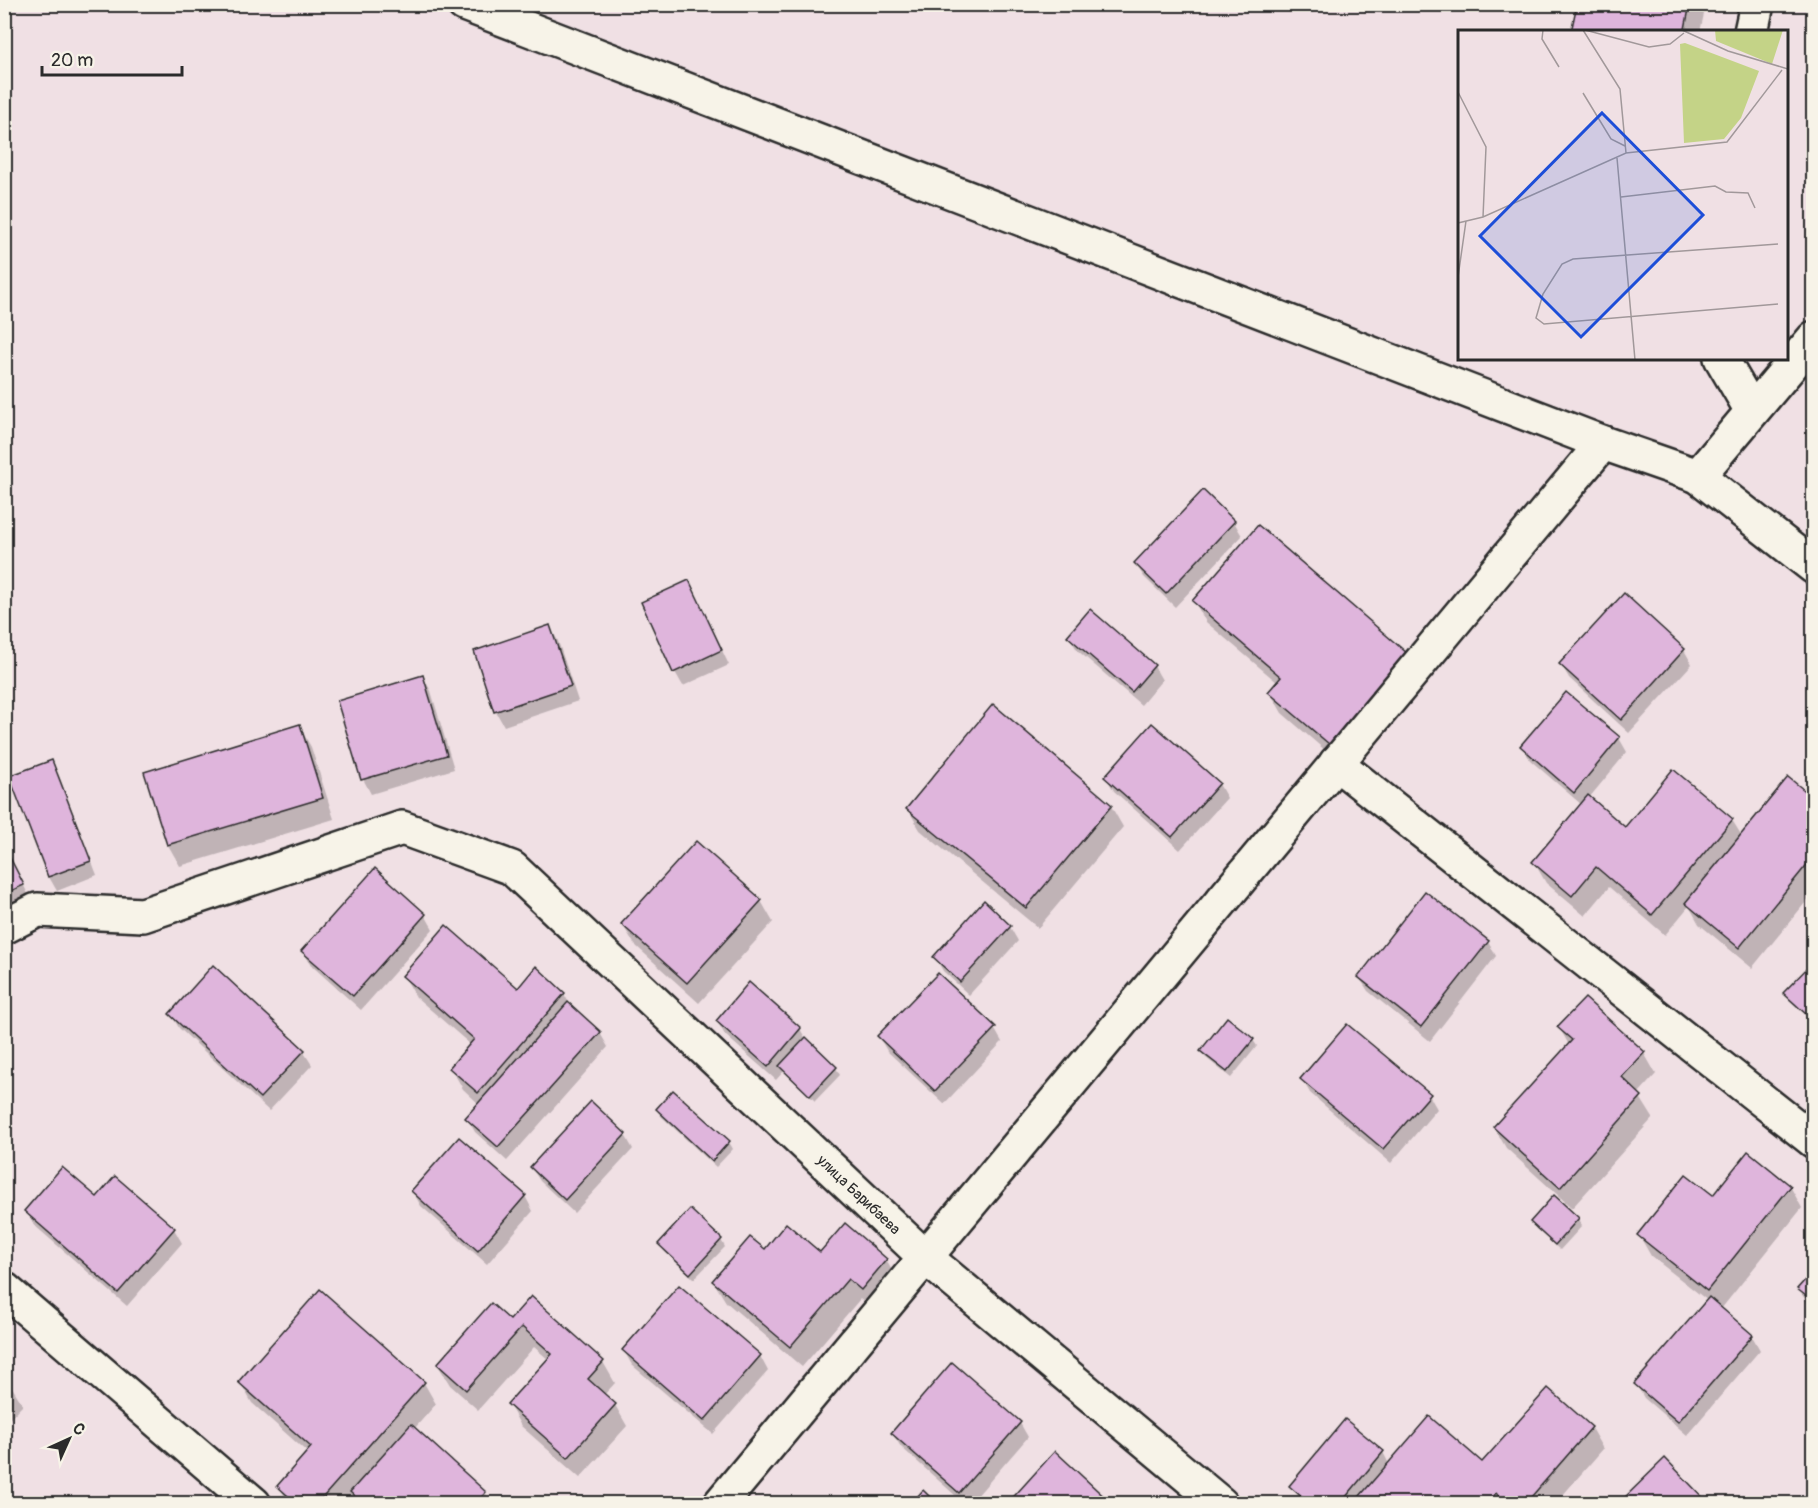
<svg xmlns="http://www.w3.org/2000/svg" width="1818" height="1508" font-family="Pangolin,sans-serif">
<rect width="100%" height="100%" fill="#f0e0e4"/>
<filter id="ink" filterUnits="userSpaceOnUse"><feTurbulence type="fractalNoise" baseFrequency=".0167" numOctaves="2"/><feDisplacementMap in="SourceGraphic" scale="12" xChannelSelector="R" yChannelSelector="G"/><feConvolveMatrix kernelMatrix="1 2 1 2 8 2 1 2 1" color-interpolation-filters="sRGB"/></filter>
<g filter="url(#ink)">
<g fill="#0003">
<polygon points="1579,4 1699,4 1704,14 1700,32 1572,32"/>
<polygon points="1234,522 1242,536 1175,607 1144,577 1135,563"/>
<polygon points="1624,595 1684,650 1692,664 1629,733 1569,678 1561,664"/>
<polygon points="696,596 729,665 683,686 675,672"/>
<polygon points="1194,601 1406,654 1341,764 1282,713 1270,692 1278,683 1206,622"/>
<polygon points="550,627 558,641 578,701 504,726 496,712 475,652"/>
<polygon points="1069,636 1154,666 1162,680 1141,705 1077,650"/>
<polygon points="423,677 431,691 454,769 371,794 363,779"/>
<polygon points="1566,694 1619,738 1627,752 1589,798 1625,829 1732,820 1742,836 1814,800 1814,892 1752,968 1699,924 1689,906 1665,935 1609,887 1585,916 1546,883 1534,862 1582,805 1530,760 1522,746"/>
<polygon points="299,726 311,747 334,819 180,866 168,845 146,773"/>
<polygon points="51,762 59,776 97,875 57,891 49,877 11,777"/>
<polygon points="1106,777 1219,784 1227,798 1180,850 1114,791"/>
<polygon points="1111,806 1123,827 1038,928 920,830 908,809"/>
<polygon points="4,846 34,906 4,914"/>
<polygon points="375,870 425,915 433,929 361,1010 311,965 303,951"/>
<polygon points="761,901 773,922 699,1003 635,945 622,924"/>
<polygon points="1010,927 1018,941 969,995 943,971 935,957"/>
<polygon points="1488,942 1496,956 1430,1041 1368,991 1359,977"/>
<polygon points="1814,963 1814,1016 1810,1019 1789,1000 1785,993"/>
<polygon points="404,976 564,994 572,1008 600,1033 608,1047 507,1161 475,1132 467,1118 479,1104 463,1089 451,1068 471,1045 416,997"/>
<polygon points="749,984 800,1029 806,1039 836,1068 840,1075 815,1101 784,1071 776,1080 725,1035 717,1021"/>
<polygon points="171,1014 303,1051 312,1065 269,1111 179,1028"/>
<polygon points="1559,1027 1644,1053 1656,1074 1638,1094 1653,1118 1572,1208 1506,1148 1494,1127 1569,1045"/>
<polygon points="994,1028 1002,1042 944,1104 887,1051 879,1037"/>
<polygon points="1253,1040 1257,1046 1231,1078 1205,1057 1201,1051"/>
<polygon points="1302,1079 1429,1095 1437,1109 1391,1163 1310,1093"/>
<polygon points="673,1092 729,1142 733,1149 716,1167 661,1116 657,1110"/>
<polygon points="4,1122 13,1137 4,1147"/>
<polygon points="625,1135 633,1149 574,1213 540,1181 531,1167"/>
<polygon points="459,1139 525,1196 533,1211 487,1264 421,1206 413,1192"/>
<polygon points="1790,1186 1802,1208 1721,1309 1752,1336 1760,1350 1687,1435 1644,1398 1636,1384 1708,1301 1651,1256 1639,1235 1713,1198"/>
<polygon points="1554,1198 1578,1219 1582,1226 1560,1250 1536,1229 1532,1222"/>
<polygon points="97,1199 174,1229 182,1243 127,1306 34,1225 26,1211"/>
<polygon points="845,1225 886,1260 898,1281 874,1310 860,1299 802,1367 726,1302 713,1281 765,1251 820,1254"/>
<polygon points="721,1240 725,1247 694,1279 664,1251 660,1244"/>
<polygon points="1814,1272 1814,1308 1807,1303 1799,1289"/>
<polygon points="532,1299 603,1362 615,1383 604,1395 615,1405 627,1426 580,1478 521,1426 509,1405 549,1360 534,1347 478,1410 450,1385 438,1365 510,1322"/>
<polygon points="624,1351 760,1356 768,1371 713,1434 632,1365"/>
<polygon points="4,1379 10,1384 23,1405 4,1425"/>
<polygon points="240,1382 424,1383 436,1404 414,1429 485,1492 491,1504 358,1504 354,1496 347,1504 289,1504 279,1486 308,1453 252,1403"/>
<polygon points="1020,1423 1028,1437 970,1504 965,1504 901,1447 892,1433"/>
<polygon points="1591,1428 1603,1449 1555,1504 1304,1504 1291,1486 1383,1452 1389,1464 1483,1464"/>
</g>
<g fill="#dfb5dc" stroke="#2b2b2b" stroke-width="1.5">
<polygon points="1577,4 1690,4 1685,29 1697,32 1571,32"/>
<polygon points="1203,490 1235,521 1166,594 1134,563"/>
<polygon points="1258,525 1407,653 1329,744 1268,692 1281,677 1192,601"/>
<polygon points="689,580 722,650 673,673 641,602"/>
<polygon points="1624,593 1685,649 1621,720 1559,664"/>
<polygon points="1090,609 1155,665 1132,692 1067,636"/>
<polygon points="550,625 571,686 494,712 474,651"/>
<polygon points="423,675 447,755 361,780 337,701"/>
<polygon points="1566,692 1620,737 1574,793 1520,746"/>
<polygon points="993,704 1112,805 1026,908 906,809"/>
<polygon points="1152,723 1220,783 1172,837 1104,777"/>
<polygon points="300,724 323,798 167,845 144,772"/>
<polygon points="52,760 91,861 48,877 9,776"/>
<polygon points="1673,769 1733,819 1652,915 1596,867 1572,896 1532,862 1588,795 1625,827"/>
<polygon points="1788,777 1814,798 1814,856 1739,948 1685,903"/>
<polygon points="696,841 762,900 687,983 621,924"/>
<polygon points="4,846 24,885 4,894"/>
<polygon points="375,868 426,914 353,996 301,951"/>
<polygon points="1425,891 1489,941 1421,1027 1358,977"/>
<polygon points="984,900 1011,926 960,982 933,957"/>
<polygon points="446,925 518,988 536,966 565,993 478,1093 449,1068 474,1039 402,976"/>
<polygon points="1814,961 1814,1006 1806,1014 1783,993"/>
<polygon points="213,965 305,1050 260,1098 169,1014"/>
<polygon points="938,973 996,1027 935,1091 877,1036"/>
<polygon points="749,982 801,1028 768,1067 716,1021"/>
<polygon points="1585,998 1645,1052 1622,1077 1642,1096 1560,1188 1493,1127 1572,1040 1557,1027"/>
<polygon points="568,1002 601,1032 498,1147 465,1118"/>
<polygon points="1227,1017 1254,1039 1227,1072 1200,1051"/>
<polygon points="1347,1024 1431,1094 1383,1149 1300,1079"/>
<polygon points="806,1037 837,1067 810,1096 779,1066"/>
<polygon points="673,1090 730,1141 712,1161 656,1109"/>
<polygon points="591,1101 626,1134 565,1200 530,1167"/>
<polygon points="459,1137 526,1195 478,1251 411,1191"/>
<polygon points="1748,1151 1791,1186 1707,1291 1637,1235 1686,1174 1713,1195"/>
<polygon points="62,1167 97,1197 115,1176 175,1228 118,1293 24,1211"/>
<polygon points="1554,1195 1579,1218 1555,1245 1530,1222"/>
<polygon points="690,1209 722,1239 690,1274 658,1244"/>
<polygon points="786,1223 820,1252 845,1223 887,1259 861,1290 848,1279 790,1347 712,1281 750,1237 765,1249"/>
<polygon points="1814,1270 1814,1302 1797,1289"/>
<polygon points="679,1285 761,1355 704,1421 622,1350"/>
<polygon points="320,1289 425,1382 317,1504 297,1504 277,1486 311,1447 238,1382"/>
<polygon points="531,1296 604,1361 588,1379 616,1404 568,1458 507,1404 552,1354 522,1327 466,1390 437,1364 491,1303 510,1320"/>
<polygon points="1709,1297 1753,1335 1678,1422 1634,1384"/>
<polygon points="952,1362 1021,1422 959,1493 891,1433"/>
<polygon points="1548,1388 1592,1427 1525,1504 1507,1504 1496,1493 1487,1504 1353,1504 1429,1416 1482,1462"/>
<polygon points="1345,1419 1384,1451 1340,1504 1310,1504 1289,1486"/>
<polygon points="411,1424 486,1492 475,1504 363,1504 350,1492"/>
<polygon points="1055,1451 1112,1504 1007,1504"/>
<polygon points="1665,1458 1709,1504 1618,1504"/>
<polygon points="923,1490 937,1504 911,1504"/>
</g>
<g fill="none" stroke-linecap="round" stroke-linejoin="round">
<defs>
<g id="minor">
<polyline points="464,4 1603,443 1698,476 1814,567"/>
<polyline points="1751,32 1757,4"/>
<polyline points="1721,358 1752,411"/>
<polyline points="1698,476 1814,338"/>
<polyline points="1336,763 1814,1141"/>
<path id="s1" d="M 4,927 L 37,910 L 143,915 L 402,828 L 512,868 L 925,1257 L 1221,1504"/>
<polyline points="4,1289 254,1504"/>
<polyline points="720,1504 1603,443"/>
</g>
</defs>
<use href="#minor" stroke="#2b2b2b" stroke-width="38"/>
<use href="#minor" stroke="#f7f3e8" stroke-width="33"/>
</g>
</g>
<g text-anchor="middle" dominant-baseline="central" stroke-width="4.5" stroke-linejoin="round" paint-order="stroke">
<g font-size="15" fill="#2b2b2b" stroke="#f7f3e8">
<text stroke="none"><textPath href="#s1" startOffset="1010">улица Барибаева</textPath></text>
</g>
</g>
<g transform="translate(1458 30)">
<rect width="330" height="330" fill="#f0e0e4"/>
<path d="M 257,0 L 325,0 L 314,34 L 258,11 ZM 227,13 L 301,41 L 283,88 L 266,109 L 226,113 L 222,14 Z" fill="#c4d387"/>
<path fill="none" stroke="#a1989a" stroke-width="1.5" d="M 85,0 L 84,9 L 101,37M 125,0 L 162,59 L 168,123M 127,0 L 191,17 L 212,14 L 226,3M 224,0 L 270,21 L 330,39M 0,62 L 28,117 L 25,187M 125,63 L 153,109 L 167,116M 159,128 L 177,330M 163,167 L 257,156 L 268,162 L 290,163 L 297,178M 0,193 L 25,187 L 168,123 L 269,112 L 324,40M 320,214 L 115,229 L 104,234 L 85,264 L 78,288 L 86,294 L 320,274M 0,247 L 8,191"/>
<path fill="#1d4ed8" fill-opacity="0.15" stroke="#1d4ed8" stroke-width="3" d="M 144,83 L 245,185 L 123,307 L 22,206 Z"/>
<rect width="330" height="330" fill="none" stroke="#2b2b2b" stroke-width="3"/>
</g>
<rect width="1818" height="1508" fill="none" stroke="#f7f3e8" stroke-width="24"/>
<rect x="12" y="12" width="1794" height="1484" fill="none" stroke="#2b2b2b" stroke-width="2" filter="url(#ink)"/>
<g transform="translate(69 1439) rotate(45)" stroke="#f7f3e8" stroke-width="4.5" paint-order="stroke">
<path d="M0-4.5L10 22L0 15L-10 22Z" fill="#2b2b2b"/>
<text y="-9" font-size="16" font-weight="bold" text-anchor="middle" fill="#2b2b2b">С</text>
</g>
<path d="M42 66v9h140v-9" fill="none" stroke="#2b2b2b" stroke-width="3"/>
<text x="51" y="66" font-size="18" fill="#2b2b2b" stroke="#f7f3e8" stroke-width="4.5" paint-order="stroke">20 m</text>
</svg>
